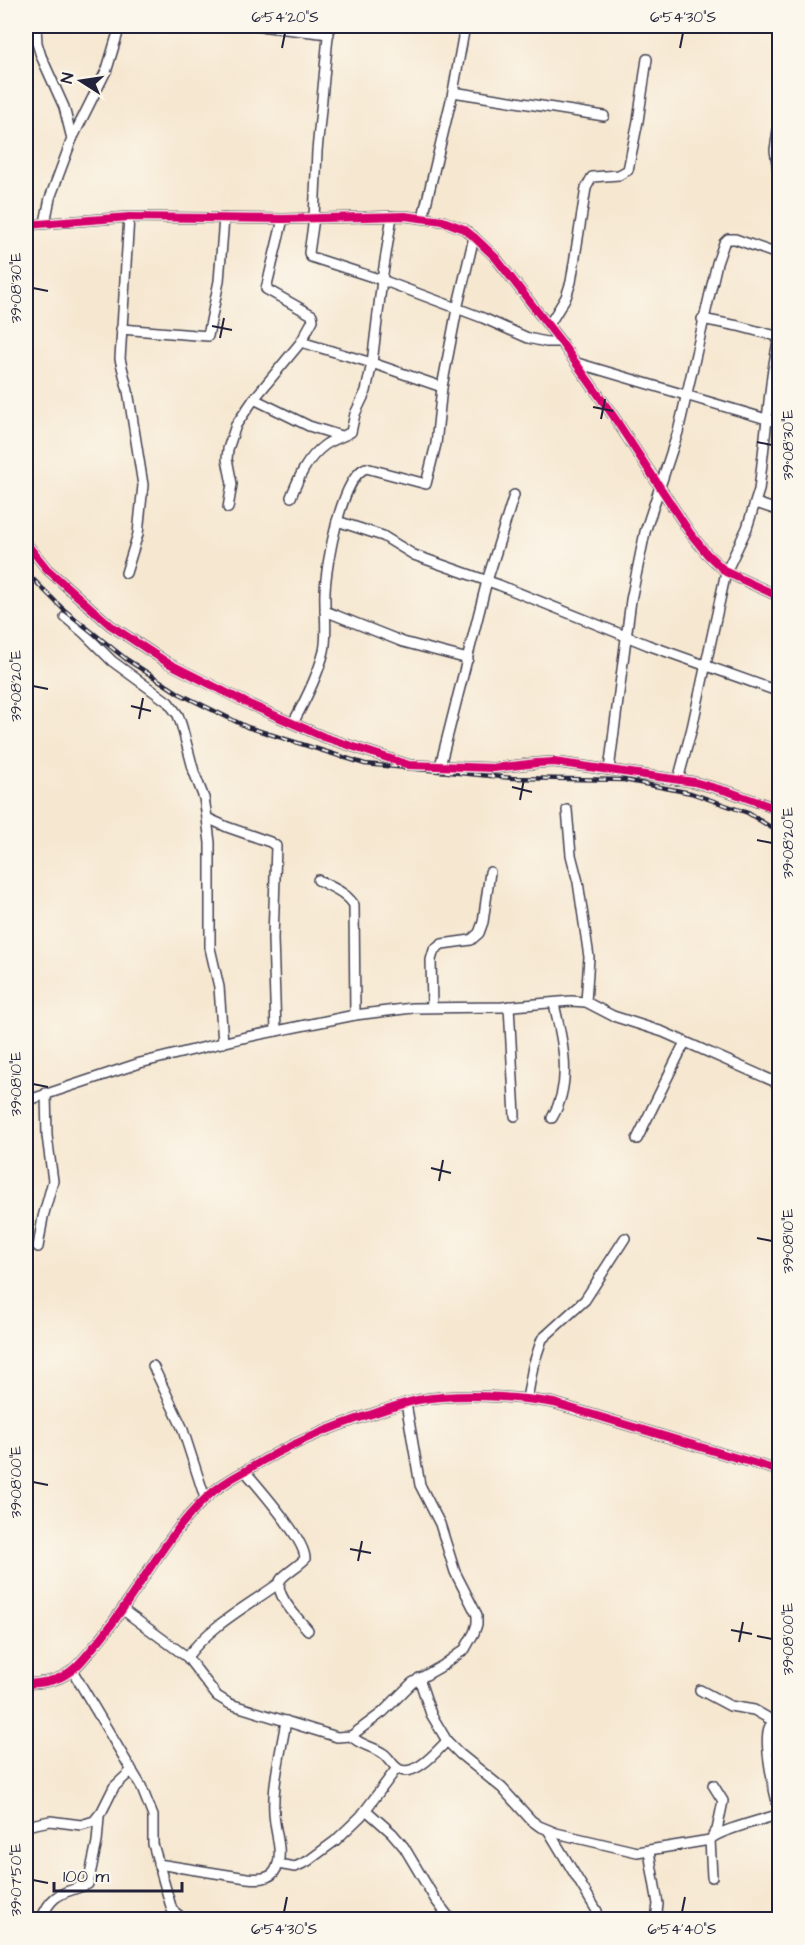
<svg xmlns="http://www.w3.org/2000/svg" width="805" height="1945" font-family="'Architects Daughter',sans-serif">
<rect width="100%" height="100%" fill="#fbf7ec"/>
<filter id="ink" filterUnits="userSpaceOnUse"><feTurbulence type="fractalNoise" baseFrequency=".0167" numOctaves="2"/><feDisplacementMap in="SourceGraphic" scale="12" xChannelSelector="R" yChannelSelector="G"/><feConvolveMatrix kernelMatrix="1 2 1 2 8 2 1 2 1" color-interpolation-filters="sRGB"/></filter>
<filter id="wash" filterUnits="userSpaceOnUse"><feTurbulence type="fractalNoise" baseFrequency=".008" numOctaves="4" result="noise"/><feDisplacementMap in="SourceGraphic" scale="24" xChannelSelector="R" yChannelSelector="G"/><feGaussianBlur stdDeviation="1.35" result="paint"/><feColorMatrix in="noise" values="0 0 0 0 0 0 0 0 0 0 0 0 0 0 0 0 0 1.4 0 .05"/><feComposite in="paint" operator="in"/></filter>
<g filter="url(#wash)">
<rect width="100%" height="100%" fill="#f6e7d0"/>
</g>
<g filter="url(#ink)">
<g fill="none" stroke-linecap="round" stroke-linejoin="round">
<defs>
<g id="minor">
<polyline points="36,26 37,43 41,56 64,107 72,139 50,198 45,223"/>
<polyline points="259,26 329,34"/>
<polyline points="329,26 317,151 314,218 309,253 311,257 382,280 483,318 528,338 546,342 561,342"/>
<polyline points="453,92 604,116"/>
<polyline points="780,117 775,150 780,184"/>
<polyline points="72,139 107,69 120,26"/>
<polyline points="423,217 453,92 465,26"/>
<polyline points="26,225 129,217 283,219 405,216 443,221 464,229 474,237 495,257 561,342 614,417 690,533 707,554 726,572 780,597"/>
<polyline points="702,319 738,326 780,337"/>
<polyline points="549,325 566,297 571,282 586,188 592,177 619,175 628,170 638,121 647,59"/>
<polyline points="121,329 208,336 219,281 224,218"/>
<polyline points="301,342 372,363 442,387"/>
<polyline points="577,363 780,423"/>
<polyline points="254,399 309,426 341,436"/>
<path d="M 291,497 C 299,477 307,458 325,445 C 333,439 343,437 351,432 L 355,414 L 366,391 L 372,363 L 382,280 L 392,216"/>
<polyline points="756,503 780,511"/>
<polyline points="228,508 232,484 227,459 228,449 236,425 254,399 301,342 313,320 312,315 266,289 283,219"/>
<polyline points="337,521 383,536 414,555 499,585 648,645 780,692"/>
<polyline points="26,543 47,569 110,625 168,663 251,705 324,737 409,765 494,768 537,763 554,762 694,782 730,792 780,810"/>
<polyline points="126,573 138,534 143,485 128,391 120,359 129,217"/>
<polyline points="325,611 403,642 468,659"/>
<polyline points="65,617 84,633 112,661 168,702 178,715 182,727 194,772 204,798 207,818 210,843 210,948 219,987 223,1043"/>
<path d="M 293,723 C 305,701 318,676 324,651 C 328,632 324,611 325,591 C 326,566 341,477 366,468 L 426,484 L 436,444 L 442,387 L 457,309 L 474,237"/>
<polyline points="440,766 487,581 514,495"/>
<polyline points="609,770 631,600 645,532 678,432 717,263 724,243 728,239 735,239 780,255"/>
<polyline points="678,780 692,728 726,572 747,528 759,490 772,375 780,330"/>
<polyline points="567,810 571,855 578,882 589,957 586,1002"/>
<polyline points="207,818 227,827 270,842 276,846 273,939 276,1031"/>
<path d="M 318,880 C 331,887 346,892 354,905 L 355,1015"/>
<polyline points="509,1006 515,1116"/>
<polyline points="432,1007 431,960 434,950 442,944 471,940 479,933 483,922 490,872"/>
<polyline points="26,1101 140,1063 242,1038 355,1015 412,1008 502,1007 571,1001 586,1002 613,1016 663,1032 780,1084"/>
<path d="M 552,1118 C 573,1082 563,1042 554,1004"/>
<polyline points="637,1139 685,1042"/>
<polyline points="38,1247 43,1217 53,1181 47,1136 46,1093"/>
<polyline points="153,1366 182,1427 205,1498"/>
<polyline points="527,1399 533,1366 542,1339 585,1300 625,1238"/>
<path d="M 245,1471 C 258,1487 306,1540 305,1559 C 298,1566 289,1571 282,1578 C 270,1591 299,1619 308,1630"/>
<polyline points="123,1610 187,1657 217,1696 230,1704 337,1737 351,1736 383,1712 412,1683 442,1666 465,1649 474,1633 477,1624 477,1615 455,1572 440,1524 420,1485 406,1403"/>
<path d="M 187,1657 C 210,1626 246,1607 278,1584"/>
<polyline points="72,1670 141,1786 153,1816 153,1844 165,1886 172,1910 185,1920"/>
<path d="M 419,1678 L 431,1714 L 447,1741 L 460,1754 L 502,1788 L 531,1820 L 539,1826 L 556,1833 L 637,1852 L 710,1840 C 716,1831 765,1819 780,1814"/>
<path d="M 26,1684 C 39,1683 53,1682 65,1675 C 78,1668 87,1654 97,1643 C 135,1598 163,1538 206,1498 C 218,1486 232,1478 247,1470 C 287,1445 330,1427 375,1413 C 389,1408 404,1403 418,1400 C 458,1393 514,1396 554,1403 L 780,1471"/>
<polyline points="700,1690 730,1706 754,1710 775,1722"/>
<path d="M 780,1719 C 775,1722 771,1723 769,1728 C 763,1744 775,1796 780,1813"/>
<path d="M 351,1736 C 361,1746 373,1746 384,1754 C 389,1758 392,1764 397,1768 C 413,1780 437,1751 447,1741"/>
<polyline points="713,1785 723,1801 717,1830 713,1835"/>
<polyline points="366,1810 392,1833 404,1847 435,1899 451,1920"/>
<polyline points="26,1826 50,1821 81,1825 94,1821 102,1811 114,1787 132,1770"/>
<polyline points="548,1830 597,1911 598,1920"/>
<polyline points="710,1840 712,1877"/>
<polyline points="649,1852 658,1904 656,1920"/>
<path d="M 158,1864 L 247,1878 C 257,1879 271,1880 276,1869 C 283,1855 277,1838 275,1823 C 270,1792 281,1752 286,1721"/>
<polyline points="278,1864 295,1867 308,1861 335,1841 361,1816 397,1768"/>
<path d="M 41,1920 C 52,1891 64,1894 88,1884 L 97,1842 L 99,1817"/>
</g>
</defs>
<use href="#minor" stroke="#424051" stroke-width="12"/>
<use href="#minor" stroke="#fff" stroke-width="9"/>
<defs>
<polyline id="rail" points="26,572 63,609 126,659 180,694 247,727 365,764 512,778 624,780 691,793 748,813 780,833"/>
</defs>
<use href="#rail" stroke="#22223b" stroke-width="4.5"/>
<use href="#rail" stroke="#fbf7ec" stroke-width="2" stroke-dasharray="7" stroke-linecap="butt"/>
<defs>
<g id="cycleway">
<polyline points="26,225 129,217 283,219 405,216 443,221 464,229 474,237 495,257 561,342 614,417 690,533 707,554 726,572 780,597"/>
<polyline points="26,543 47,569 110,625 168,663 251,705 324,737 409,765 494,768 537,763 554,762 694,782 730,792 780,810"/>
<path d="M 26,1684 C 39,1683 53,1682 65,1675 C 78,1668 87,1654 97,1643 C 135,1598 163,1538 206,1498 C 218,1486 232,1478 247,1470 C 287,1445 330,1427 375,1413 C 389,1408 404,1403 418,1400 C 458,1393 514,1396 554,1403 L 780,1471"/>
</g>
</defs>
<use href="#cycleway" stroke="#fbf7ec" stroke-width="11"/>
<use href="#cycleway" stroke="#d6006c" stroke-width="8"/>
</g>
</g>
<path fill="none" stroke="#22223b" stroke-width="2" d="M 282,48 L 285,33M 680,48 L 683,33M 33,288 L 48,291M 212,326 L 232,330M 220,338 L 224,318M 593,407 L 613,411M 601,419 L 605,399M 757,442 L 772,445M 33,686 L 48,689M 131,706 L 151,711M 139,719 L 143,698M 512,787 L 532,792M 520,800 L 524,779M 757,840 L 772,843M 33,1084 L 48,1087M 431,1168 L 451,1173M 439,1181 L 443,1160M 757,1238 L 772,1241M 33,1482 L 48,1485M 350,1549 L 371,1553M 358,1561 L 362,1541M 731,1630 L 752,1634M 757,1636 L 772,1639M 739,1642 L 743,1622M 33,1880 L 48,1883M 284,1912 L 287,1897M 682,1912 L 685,1897"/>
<rect width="805" height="1945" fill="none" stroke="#fbf7ec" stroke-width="66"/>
<g transform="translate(81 81) rotate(282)" stroke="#fbf7ec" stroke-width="4.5" paint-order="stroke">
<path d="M0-4.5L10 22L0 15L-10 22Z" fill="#22223b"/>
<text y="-9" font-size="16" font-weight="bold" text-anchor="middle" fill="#22223b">N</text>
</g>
<path d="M54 1882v9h128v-9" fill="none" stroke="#22223b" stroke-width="3"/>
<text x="63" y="1882" font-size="18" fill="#22223b" stroke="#fbf7ec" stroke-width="4.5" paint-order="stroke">100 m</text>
<rect x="33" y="33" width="739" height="1879" fill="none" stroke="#22223b" stroke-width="2"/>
<g font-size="15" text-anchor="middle" fill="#22223b">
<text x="285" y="22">6°54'20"S</text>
<text x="683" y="22">6°54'30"S</text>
<text transform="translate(16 288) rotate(-90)" y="5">39°08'30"E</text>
<text transform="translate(788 445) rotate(-90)" y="5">39°08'30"E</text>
<text transform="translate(16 686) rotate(-90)" y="5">39°08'20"E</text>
<text transform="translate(788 843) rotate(-90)" y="5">39°08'20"E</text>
<text transform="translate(16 1084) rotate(-90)" y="5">39°08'10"E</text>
<text transform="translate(788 1241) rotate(-90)" y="5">39°08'10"E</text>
<text transform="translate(16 1482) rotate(-90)" y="5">39°08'00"E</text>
<text transform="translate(788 1639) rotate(-90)" y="5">39°08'00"E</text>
<text transform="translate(16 1880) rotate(-90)" y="5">39°07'50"E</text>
<text x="284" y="1934">6°54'30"S</text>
<text x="682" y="1934">6°54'40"S</text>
</g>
</svg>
